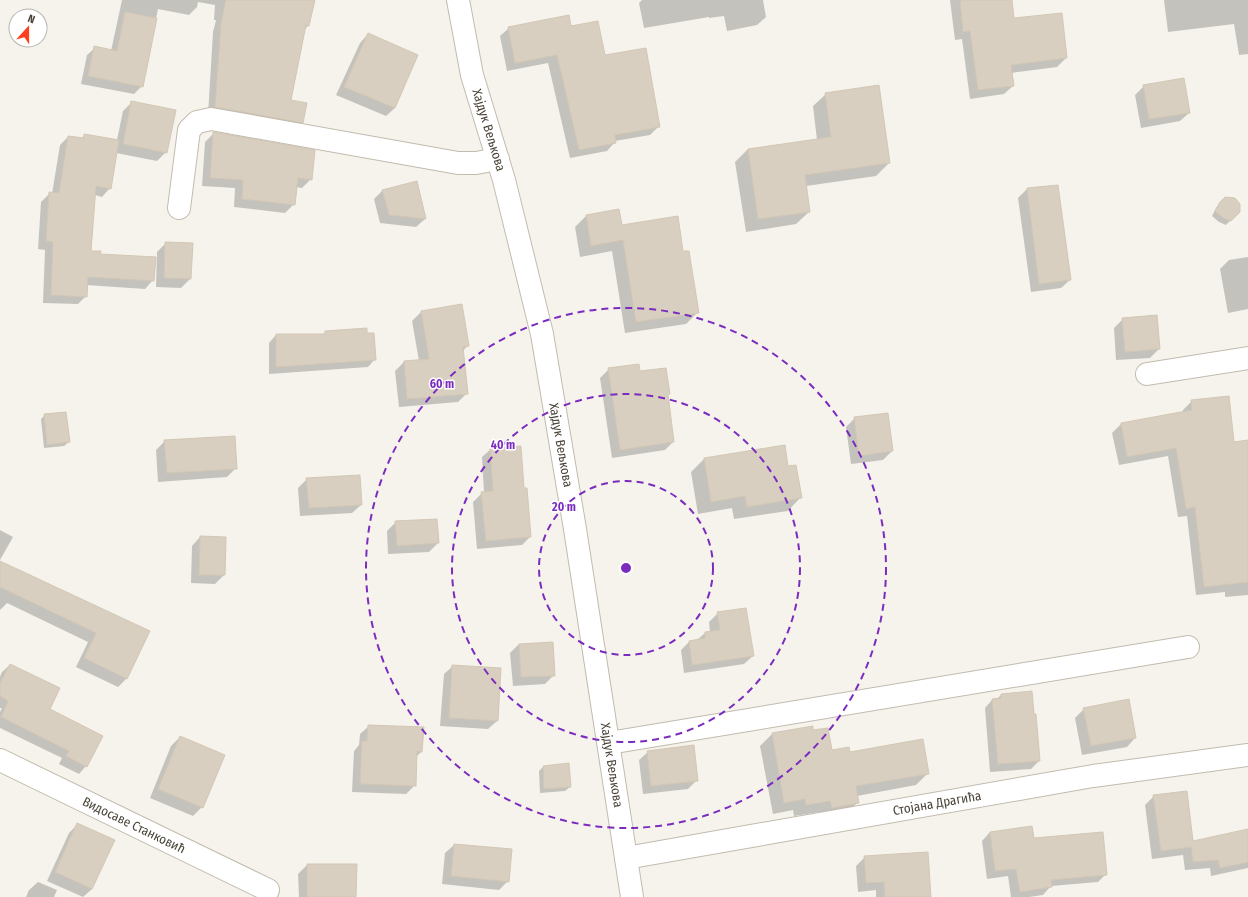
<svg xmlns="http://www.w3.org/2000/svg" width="1248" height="897" font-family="'Fira Sans Condensed',sans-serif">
<rect width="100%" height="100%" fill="#f6f3ec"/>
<g fill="#0003">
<polygon points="122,0 314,0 308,26 304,30 290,101 302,122 294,130 208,115 213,32 216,20 214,20 215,5 198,2 197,7 189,15 158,9 142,86 134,94 81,84 87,55 95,48 111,51"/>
<polygon points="642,0 763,0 766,17 757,25 727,31 724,16 709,18 709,17 644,28 639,3"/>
<polygon points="950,0 1011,0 1013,19 1061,14 1066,58 1057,67 1011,73 1013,86 1004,94 970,99 962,39 955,40"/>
<polygon points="1164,0 1248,0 1248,54 1239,55 1234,24 1168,32"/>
<polygon points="571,27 604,56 659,126 650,135 615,141 615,142 607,151 570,158 548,63 507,71 500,36 509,28"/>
<polygon points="368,34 395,108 386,116 336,95 360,43"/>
<polygon points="1144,86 1189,113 1180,121 1141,128 1135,95"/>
<polygon points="826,94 889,163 876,176 806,186 809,212 796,224 746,232 735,162 748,149 817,140 813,106"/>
<polygon points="132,102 166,152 157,161 116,153 110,188 102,197 95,195 90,252 99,255 153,280 145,289 86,285 86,296 78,304 43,303 45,250 38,249 41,202 50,193 52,194 60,145 68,137 81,139 85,135 117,140 123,111"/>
<polygon points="214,133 311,179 302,188 296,187 294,204 285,213 234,207 235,188 202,186 205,142"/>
<polygon points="1057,186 1070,280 1061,288 1031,292 1018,198 1027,189"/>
<polygon points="383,190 425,219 416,227 380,223 374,199"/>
<polygon points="1225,198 1239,212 1226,225 1219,222 1212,216 1216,208"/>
<polygon points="586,216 621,226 682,253 698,312 686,324 625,333 612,251 580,257 575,227"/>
<polygon points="166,243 190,279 181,288 156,287 157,252"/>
<polygon points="1248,257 1248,309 1228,313 1220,269 1229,260"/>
<polygon points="461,305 468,345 463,351 467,393 458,402 399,407 395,371 404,362 419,361 412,321 421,312"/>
<polygon points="1123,319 1159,349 1150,358 1116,360 1114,328"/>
<polygon points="325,332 366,334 375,359 368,367 269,374 269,343 276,335 323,335"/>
<polygon points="609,369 639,373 669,393 667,395 673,442 665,450 612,458 600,378"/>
<polygon points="1192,401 1233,443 1248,441 1248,595 1225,597 1225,592 1196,595 1187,516 1178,517 1168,456 1119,465 1112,433 1121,424 1183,413 1183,410"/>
<polygon points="45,415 69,442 64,446 44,448 41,419"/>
<polygon points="855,418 892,451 883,460 851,464 846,427"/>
<polygon points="165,441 236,468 227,477 158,482 156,450"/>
<polygon points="491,449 523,489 530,537 522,545 477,549 473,502 482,493 484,493 482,457"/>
<polygon points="704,459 788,467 800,498 788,511 734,519 732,508 698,514 691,472"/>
<polygon points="307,479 361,505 352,513 300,516 298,488"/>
<polygon points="396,522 438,543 429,552 388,554 387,531"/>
<polygon points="0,530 13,537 0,560"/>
<polygon points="200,537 224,575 215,584 191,583 192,546"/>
<polygon points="0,562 149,631 127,678 118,687 76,667 88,642 7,603 0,610"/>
<polygon points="718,613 753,656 744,664 684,673 681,650 689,642 697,640 705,633 710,632 709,622"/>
<polygon points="519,644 554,675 545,684 513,686 510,653"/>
<polygon points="10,665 49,709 86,766 79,774 59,764 62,758 0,728 0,712 2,708 0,708 0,677 2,672"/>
<polygon points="453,666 497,721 488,729 440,726 444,674"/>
<polygon points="1001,695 1039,761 1031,769 990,772 985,708 992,700 997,699"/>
<polygon points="1084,709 1135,738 1127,747 1082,755 1075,718"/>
<polygon points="369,726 422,751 416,757 415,785 406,794 352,792 354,751 359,745 360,734"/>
<polygon points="812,727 813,732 831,752 849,753 928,773 916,785 857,796 858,802 846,814 820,819 819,812 794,816 793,810 773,814 760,746 772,734"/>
<polygon points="180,737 202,807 193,816 150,798 171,746"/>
<polygon points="648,752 697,780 688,789 643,794 639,760"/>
<polygon points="568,764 570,787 565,791 540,793 539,771 543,767"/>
<polygon points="1154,796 1192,842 1248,830 1248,868 1211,876 1210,868 1185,870 1183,855 1152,859 1145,805"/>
<polygon points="78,824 92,889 83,897 47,881 69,833"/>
<polygon points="1032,827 1033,839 1106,874 1098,882 1051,886 1043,895 1029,897 1011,897 1008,876 987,879 982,841 990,832"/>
<polygon points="454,845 508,881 499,890 442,884 445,853"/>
<polygon points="865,857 930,897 876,897 876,890 858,892 856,866"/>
<polygon points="307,865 355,897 299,897 298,874"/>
<polygon points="38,882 57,890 54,897 26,897 29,890"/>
</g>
<g fill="#d8cfc1" stroke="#d3c7b4">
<polygon points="226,0 315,0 309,26 306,25 291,100 307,103 303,123 215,107 221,23"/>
<polygon points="960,0 1012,0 1014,18 1062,13 1067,58 1011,65 1014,86 978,90 970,31 963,32"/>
<polygon points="125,12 157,18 143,87 88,76 94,46 117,51"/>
<polygon points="569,15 571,26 598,21 605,55 646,48 660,127 615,135 616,143 579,150 557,55 515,63 508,27"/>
<polygon points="368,33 418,55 395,108 344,87"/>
<polygon points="1184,78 1190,113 1149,119 1143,85"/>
<polygon points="879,85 890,163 805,175 810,212 758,219 748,149 831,137 825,93"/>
<polygon points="131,101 176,110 167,153 123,144"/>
<polygon points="213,132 315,150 312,180 298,178 295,205 242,199 243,180 210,178"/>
<polygon points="84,134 119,140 111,189 96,186 91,251 101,251 100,254 156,257 154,281 88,277 87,297 51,295 53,242 46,241 49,192 59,193 68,136 84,138"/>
<polygon points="417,181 426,219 389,215 382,190"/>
<polygon points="1058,185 1071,280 1039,284 1027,188"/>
<polygon points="1225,197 1235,198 1240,204 1240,212 1231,221 1223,218 1215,211 1220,202"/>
<polygon points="619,209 622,225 678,216 683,251 689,251 699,313 636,322 623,240 591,246 586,215"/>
<polygon points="165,242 193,243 191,279 164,278"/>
<polygon points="462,304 469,346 463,347 468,394 407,399 404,361 429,359 421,311"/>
<polygon points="1157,315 1160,349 1125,352 1122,318"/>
<polygon points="367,328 367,333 374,333 376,360 276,367 276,334 325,334 325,331"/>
<polygon points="639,364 640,371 666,368 670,394 668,394 674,442 620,450 608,368"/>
<polygon points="1229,396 1234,442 1248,440 1248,582 1204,587 1195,507 1186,509 1176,448 1127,457 1121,423 1192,410 1191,400"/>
<polygon points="66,412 70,442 47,445 44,414"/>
<polygon points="888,413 893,451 859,456 854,417"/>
<polygon points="235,436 237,469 167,473 164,440"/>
<polygon points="785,445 788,466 796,465 802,498 747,507 745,496 711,502 704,458"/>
<polygon points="521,446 524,488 527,488 531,537 486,541 481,492 493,491 490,448"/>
<polygon points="360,475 362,505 309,508 306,478"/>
<polygon points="437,519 439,543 397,546 395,521"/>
<polygon points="200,536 226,537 225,575 199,575"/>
<polygon points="0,561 150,631 127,679 84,658 96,633 0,587"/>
<polygon points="746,608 754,656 692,665 689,641 705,638 705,632 720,630 717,612"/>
<polygon points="553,642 555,676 521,677 519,644"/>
<polygon points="10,664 60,688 50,709 103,736 87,767 66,756 69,751 1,717 8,701 0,696 0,683"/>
<polygon points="452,665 501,668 498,721 449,718"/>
<polygon points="1032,691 1034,714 1036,714 1040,761 998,764 992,699 1001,698 1001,694"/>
<polygon points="1129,699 1136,738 1091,746 1083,708"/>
<polygon points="368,725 424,727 422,752 417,751 416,786 360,784 362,741 367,741"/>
<polygon points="813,726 813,730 828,728 832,750 849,747 850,752 923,739 929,774 856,786 859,803 832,808 830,801 806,805 805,799 784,803 772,733"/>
<polygon points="180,736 225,755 203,808 158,789"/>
<polygon points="694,745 698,781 651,786 647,751"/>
<polygon points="569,763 571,787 544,789 543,766"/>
<polygon points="1187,791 1193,841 1248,829 1248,862 1220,868 1218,860 1193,862 1191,847 1161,851 1153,795"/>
<polygon points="77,823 115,840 92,889 55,872"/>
<polygon points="1032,826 1034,838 1103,832 1107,875 1051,880 1052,887 1020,892 1016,869 995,871 990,832"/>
<polygon points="454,844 512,849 509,882 451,876"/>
<polygon points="928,852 931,897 885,897 884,882 866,883 864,856"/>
<polygon points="307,864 357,864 356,897 307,897"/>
</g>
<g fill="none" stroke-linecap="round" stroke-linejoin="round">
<defs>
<g id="street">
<polyline points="458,0 472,75 504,180 542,334 575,529 632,897"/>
<polyline points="179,208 189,130 197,122 211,119 458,163 476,163 498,159"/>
<polyline points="1147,374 1248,358"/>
<polyline points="609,743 1188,647"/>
<polyline points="0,760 268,890"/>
<polyline points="626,858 1093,776 1248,755"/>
</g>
</defs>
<use href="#street" stroke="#c2bbae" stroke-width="24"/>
<use href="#street" stroke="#fff" stroke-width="22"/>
</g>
<g fill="none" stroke="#7b2cbf" stroke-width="2" stroke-dasharray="7 5">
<circle cx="626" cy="568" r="87"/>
<circle cx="626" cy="568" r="174"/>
<circle cx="626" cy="568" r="260"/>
</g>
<g text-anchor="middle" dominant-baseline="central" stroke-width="3" stroke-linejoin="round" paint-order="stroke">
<g font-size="13" fill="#4b4439" stroke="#fff">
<text transform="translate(489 130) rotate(73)">Хајдук Вељкова</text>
<text transform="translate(561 445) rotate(80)">Хајдук Вељкова</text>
<text transform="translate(612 765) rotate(81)">Хајдук Вељкова</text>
<text transform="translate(937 803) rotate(-10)">Стојана Драгића</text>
<text transform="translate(134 825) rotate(26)">Видосаве Станковић</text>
</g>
</g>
<circle cx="626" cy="568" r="6" fill="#7b2cbf" stroke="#fff" stroke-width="2"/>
<g font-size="12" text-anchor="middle" font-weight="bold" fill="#7b2cbf" stroke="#fff" stroke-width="3" stroke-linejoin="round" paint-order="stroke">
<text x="442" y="388">60 m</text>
<text x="503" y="449">40 m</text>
<text x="564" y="511">20 m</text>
</g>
<g transform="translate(28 28) rotate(21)"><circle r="19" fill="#ffffff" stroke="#b7b4b0"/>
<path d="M0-3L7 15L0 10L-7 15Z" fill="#fc3f1d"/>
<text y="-6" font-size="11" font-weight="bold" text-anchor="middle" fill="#4b4439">N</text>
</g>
</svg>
